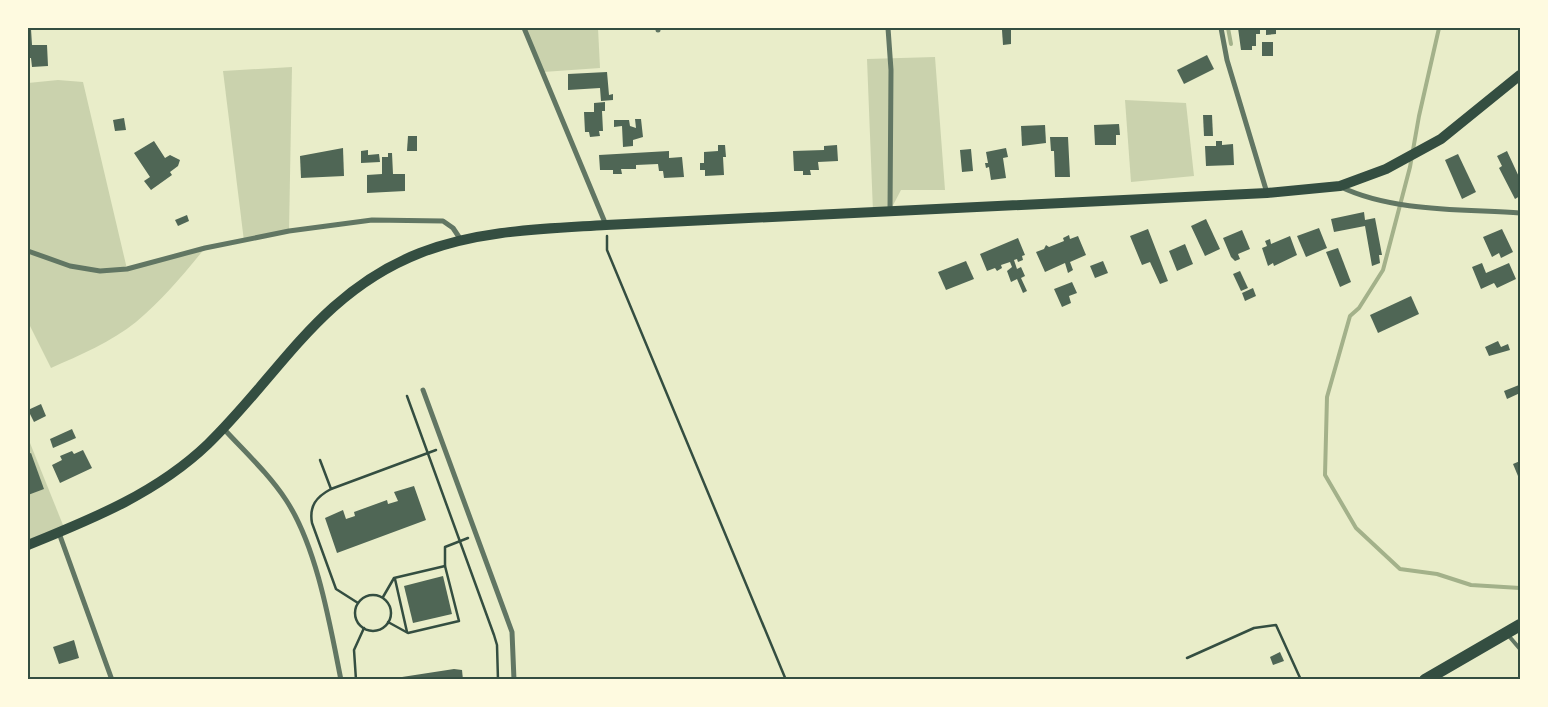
<svg xmlns="http://www.w3.org/2000/svg" width="1548" height="707" font-family="Merriweather,serif">
<rect width="100%" height="100%" fill="#e9edc9"/>
<g fill="#cad2ad">
<polygon points="524,28 598,28 600,68 543,72"/>
<polygon points="935,57 945,190 901,190 890,211 873,212 867,59"/>
<polygon points="292,67 289,231 244,241 223,71"/>
<path d="M 58,80 L 83,82 L 127,269 L 205,248 C 184,274 162,300 136,322 C 111,342 80,355 51,368 L 28,322 L 28,83 Z"/>
<polygon points="1125,100 1186,103 1194,176 1131,182"/>
<polygon points="28,438 65,530 28,545"/>
</g>
<g fill="none" stroke-linecap="round" stroke-linejoin="round">
<g stroke="#a3b18a" stroke-width="4">
<polyline points="1228,28 1231,44"/>
<polyline points="1439,28 1419,116 1410,167 1383,270 1359,308 1350,316 1327,397 1325,475 1356,528 1400,569 1437,574 1471,585 1520,588"/>
</g>
</g>
<g fill="#4f6655">
<polygon points="28,28 31,29 32,45 47,45 48,66 32,67 31,58 28,58"/>
<polygon points="1238,28 1260,28 1260,34 1256,34 1256,46 1252,46 1252,50 1241,50"/>
<polygon points="1266,28 1276,28 1276,34 1266,35"/>
<polygon points="1011,29 1011,44 1003,45 1002,30"/>
<rect x="1262" y="42" width="11" height="14"/>
<polygon points="1207,55 1214,69 1184,84 1177,70"/>
<polygon points="607,72 609,95 613,94 613,100 601,101 600,88 568,90 568,74"/>
<polygon points="605,102 605,111 602,111 603,131 599,131 600,136 590,137 589,132 585,132 584,112 594,112 594,103"/>
<polygon points="1203,115 1212,115 1213,136 1204,136"/>
<polygon points="124,118 126,130 115,131 113,120"/>
<polygon points="635,119 641,119 643,137 633,140 633,146 623,147 622,126 614,127 614,120 629,120 630,126 636,128"/>
<polygon points="1119,124 1120,135 1116,135 1116,145 1095,145 1094,125"/>
<polygon points="1045,125 1046,143 1022,146 1021,126"/>
<polygon points="408,136 417,136 417,151 407,151"/>
<polygon points="1050,137 1068,137 1070,177 1055,177 1054,151 1051,151"/>
<polygon points="154,141 165,158 170,155 180,160 178,166 170,172 172,175 151,190 144,181 150,177 134,153"/>
<polygon points="1216,141 1222,141 1222,145 1233,144 1234,165 1206,166 1205,146 1216,146"/>
<polygon points="718,145 725,145 726,157 723,157 724,175 705,176 705,170 700,170 700,163 704,163 704,152 718,151"/>
<polygon points="837,145 838,161 818,162 819,170 810,170 811,175 803,175 803,171 794,171 793,151 824,150 824,146"/>
<polygon points="343,148 344,176 301,178 300,156"/>
<polygon points="1006,148 1008,157 1003,158 1006,178 991,180 989,167 986,168 985,163 988,163 986,152"/>
<polygon points="971,149 973,171 962,172 960,150"/>
<polygon points="368,150 368,155 379,154 380,162 361,163 361,151"/>
<polygon points="669,151 669,158 682,157 684,177 664,178 663,171 659,171 658,164 636,165 636,169 621,169 622,174 613,174 613,170 600,170 599,155"/>
<polygon points="1507,151 1520,179 1520,196 1515,199 1499,168 1502,166 1497,156"/>
<polygon points="388,153 392,153 393,174 405,174 405,191 367,193 367,175 382,174 382,157 388,157"/>
<polygon points="1458,154 1476,192 1462,199 1445,160"/>
<polygon points="1364,212 1365,220 1375,218 1382,255 1379,255 1380,263 1372,266 1365,226 1334,232 1331,219"/>
<polygon points="187,215 189,221 178,226 175,220"/>
<polygon points="1206,219 1220,249 1205,256 1191,226"/>
<polygon points="1319,228 1327,248 1306,257 1297,236"/>
<polygon points="1148,229 1168,281 1160,284 1150,262 1142,265 1130,236"/>
<polygon points="1502,229 1513,252 1501,258 1499,253 1492,257 1483,237"/>
<polygon points="1242,230 1250,249 1238,254 1240,259 1235,261 1231,257 1223,238"/>
<polygon points="1069,235 1070,239 1078,236 1086,255 1070,262 1073,270 1068,273 1065,263 1045,272 1036,252 1044,249 1046,245 1049,247 1064,241 1063,238"/>
<polygon points="1290,236 1297,255 1274,266 1273,263 1268,266 1262,248 1267,246 1265,241 1270,239 1271,244"/>
<polygon points="1018,238 1025,255 1022,256 1023,260 1018,262 1017,259 1014,260 1017,269 1021,267 1025,276 1021,278 1027,291 1023,293 1017,279 1011,282 1007,271 1012,267 1010,262 1001,265 1002,268 997,271 995,268 987,271 980,254"/>
<polygon points="1185,244 1193,264 1177,271 1169,251"/>
<polygon points="1338,248 1351,282 1340,287 1326,252"/>
<polygon points="966,261 974,279 946,290 938,272"/>
<polygon points="1103,261 1108,273 1095,278 1090,266"/>
<polygon points="1482,263 1486,273 1509,263 1516,279 1497,288 1494,283 1481,289 1472,267"/>
<polygon points="1240,271 1248,288 1241,291 1233,274"/>
<polygon points="1072,282 1077,293 1069,296 1071,303 1062,307 1054,289"/>
<polygon points="1253,288 1256,296 1245,301 1242,293"/>
<polygon points="1411,296 1419,314 1378,333 1370,315"/>
<polygon points="1498,341 1501,347 1508,344 1510,350 1489,356 1485,347"/>
<polygon points="1519,385 1520,393 1507,399 1504,391"/>
<polygon points="41,404 46,416 34,422 28,410"/>
<polygon points="72,429 76,438 53,448 50,439"/>
<polygon points="83,450 92,468 60,483 52,465 62,460 60,456 72,451 74,454"/>
<polygon points="31,453 44,489 28,495 28,454"/>
<polygon points="1520,461 1520,475 1518,476 1513,464"/>
<polygon points="414,486 426,520 337,553 325,518 343,510 346,519 355,516 354,512 387,500 388,504 398,501 394,492"/>
<polygon points="443,576 452,614 413,623 404,586"/>
<polygon points="74,640 79,658 59,664 53,647"/>
<polygon points="1280,652 1284,661 1273,665 1270,657"/>
<polygon points="454,669 462,670 463,680 397,680 402,677"/>
</g>
<g fill="none" stroke-linecap="round" stroke-linejoin="round">
<g stroke="#344e41" stroke-width="2.5">
<polyline points="607,236 607,250 786,680"/>
<polyline points="407,396 494,635 497,645 498,680"/>
<polyline points="320,460 331,489 436,450"/>
<path d="M 331,489 C 316,497 309,506 312,523 L 336,589 L 358,603"/>
<polyline points="395,579 407,632"/>
<circle cx="373" cy="613" r="18"/>
<polyline points="383,597 394,578 445,566 445,547 468,538"/>
<polyline points="388,622 408,633 459,621 445,566"/>
<polyline points="1187,658 1254,628 1276,625 1301,680"/>
<polyline points="356,680 354,650 364,628"/>
</g>
<polyline stroke="#617663" stroke-width="4" points="1508,635 1520,649"/>
<g stroke="#617663" stroke-width="5">
<polyline points="524,28 606,225"/>
<polyline points="658,28 658,30"/>
<polyline points="888,28 891,70 890,211"/>
<polyline points="1221,28 1227,60 1267,193"/>
<path d="M 1341,187 C 1393,212 1463,209 1520,213"/>
<polyline points="28,251 70,266 100,271 127,269 205,248 289,231 372,220 443,221 453,228 461,240"/>
<polyline points="423,390 512,632 514,680"/>
<path d="M 223,428 C 245,452 269,474 286,500 C 317,547 330,625 341,680"/>
<polyline points="59,533 112,680"/>
</g>
<path stroke="#344e41" stroke-width="10" d="M 28,545 C 92,519 157,493 208,444 C 280,374 320,292 420,253 C 479,230 543,229 606,225 L 1267,193 L 1340,186 L 1386,169 L 1441,139 L 1520,75"/>
<polyline stroke="#344e41" stroke-width="12" points="1425,680 1520,625"/>
</g>
<rect width="1548" height="707" fill="none" stroke="#fefae0" stroke-width="58"/>
<rect x="29" y="29" width="1490" height="649" fill="none" stroke="#344e41" stroke-width="2"/>
</svg>
